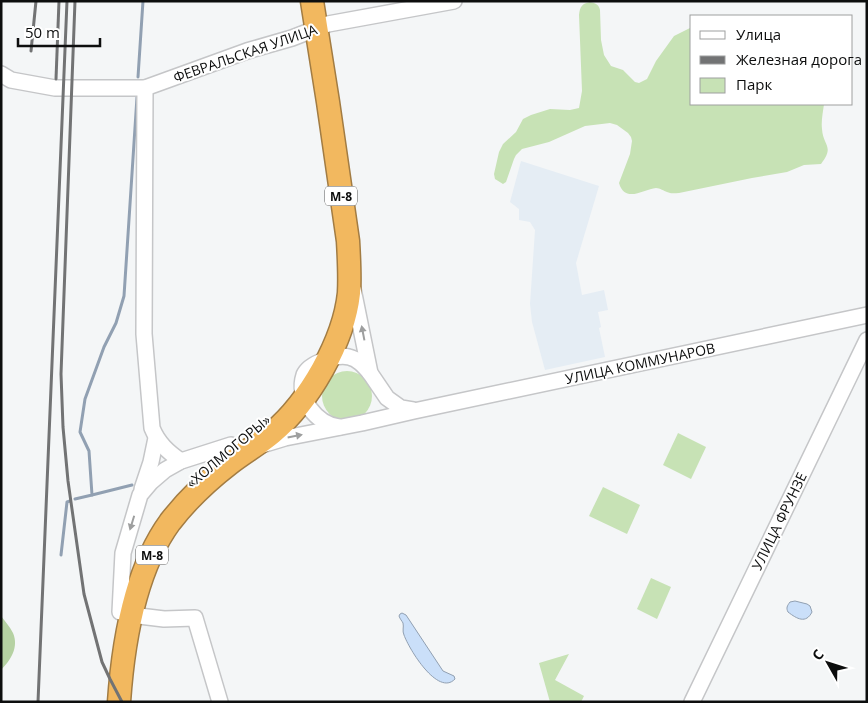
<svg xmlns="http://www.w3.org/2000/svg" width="868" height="703" font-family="'Open Sans',sans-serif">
<rect width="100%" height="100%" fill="#f4f6f7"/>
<polygon fill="#e5edf4" points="521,161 599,186 576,263 582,295 604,290 608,310 598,312 601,327 599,328 605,357 545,370 532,322 530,304 535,230 530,222 519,220 519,209 510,202"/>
<g fill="#c7e2b5">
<path d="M 590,2 C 596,3 599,5 600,10 L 601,40 L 604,55 L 611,66 L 623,70 L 635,82 L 639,83 L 647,79 L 656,61 L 674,36 L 692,27 L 692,104 L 824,104 C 823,112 821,121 822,129 C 823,146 835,146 821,164 L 804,165 L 787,172 L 752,178 L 679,193 C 675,193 671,194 667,192 C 664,191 660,188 656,188 C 644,189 625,204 619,183 L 630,154 L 632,141 L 631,137 L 628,133 L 617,125 L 610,123 L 585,126 L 549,142 L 522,149 L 516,155 L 514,159 L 506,182 L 503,184 L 495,179 L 494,174 L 499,152 L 503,144 L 516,132 L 523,119 L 531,115 L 550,109 L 570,110 L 579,108 L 582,91 L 579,15 C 580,6 582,4 590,2 Z"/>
<circle cx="347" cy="396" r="25"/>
<polygon points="678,433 706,447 691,479 663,465"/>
<polygon points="603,487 640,505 627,534 589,516"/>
<polygon points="651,578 671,587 657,619 637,609"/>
<polygon points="569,654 555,680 584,696 581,702 550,702 539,663"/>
</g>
<path fill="#b5d1a2" d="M 1,616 C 5,621 10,627 13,633 C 19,647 11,660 1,670 Z"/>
<g fill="#cadff9" stroke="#91a0b2">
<path d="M 795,601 L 807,604 L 810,606 L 812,612 C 806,624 797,619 788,612 C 786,608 787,606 790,602 Z"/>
<path d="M 402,613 L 406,615 L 443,671 L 454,676 L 455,679 C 438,697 409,649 404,635 C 402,631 404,627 403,623 C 402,621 400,619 399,616 L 400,614 Z"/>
</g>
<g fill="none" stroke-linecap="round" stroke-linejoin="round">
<g stroke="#91a0b2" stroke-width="3">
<polyline points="138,77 143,1"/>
<polyline points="92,495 132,485"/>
<polyline points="75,499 92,495 89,451 80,432 85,399 104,347 116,323 124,296 137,97"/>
<polyline points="61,555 67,502 70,501"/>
</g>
<defs>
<g id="minor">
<polyline points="1,74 11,80 55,88 145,88 247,51 292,38 328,24 454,1"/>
<path d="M 145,88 L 144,334 L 152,428 C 158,443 168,452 181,461"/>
<polyline points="353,289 370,373 387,398 401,408 413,410"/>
<path d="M 339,427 C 317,424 296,399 304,375 C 309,363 337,354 349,357 C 358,359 364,366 370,373"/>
<polyline points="262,445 285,438 362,423 414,411 867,315"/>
<polyline points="142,489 151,462 156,438"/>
<polyline points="120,612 123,553 140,495 151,482 165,470 181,461 231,445"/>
<polyline points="131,615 164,619 195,618 220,702"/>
<polyline points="692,702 867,340"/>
</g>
<path id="highway" d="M 119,702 C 123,644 135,570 170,522 C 187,500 207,481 229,464 C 243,453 259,444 272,433 C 309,402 344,341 349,293 C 350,276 349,258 348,241 L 328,102 L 312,1"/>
</defs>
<use href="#minor" stroke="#c5c6c8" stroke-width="18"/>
<use href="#highway" stroke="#a27c43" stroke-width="25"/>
<use href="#minor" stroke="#fff" stroke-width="15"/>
<use href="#highway" stroke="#f2b85f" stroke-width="22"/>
<g stroke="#727374" stroke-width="3">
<polyline points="75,1 61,374 63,427 68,481 84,594 102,662 110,679 122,702"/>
<polyline points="31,51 36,1"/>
<polyline points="56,79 59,1"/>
<polyline points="38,702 67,1"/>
</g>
</g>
<defs><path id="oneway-solid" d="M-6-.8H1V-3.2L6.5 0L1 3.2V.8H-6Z" transform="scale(1.25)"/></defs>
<g fill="#9e9f9f">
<use href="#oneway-solid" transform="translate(363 333) rotate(-101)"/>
<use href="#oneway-solid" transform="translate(295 436) rotate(-11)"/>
<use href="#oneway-solid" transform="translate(132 523) rotate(107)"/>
</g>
<g text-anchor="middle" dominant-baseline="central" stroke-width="4" stroke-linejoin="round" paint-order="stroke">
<g fill="#fff" stroke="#565656" stroke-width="1">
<rect x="325" y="186.5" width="32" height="19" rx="4"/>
<rect x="136" y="545.5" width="32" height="19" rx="4"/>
</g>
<g font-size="12" font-weight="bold" fill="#0d0e0e">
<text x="341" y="196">М-8</text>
<text x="152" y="555">М-8</text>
</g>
<g font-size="14" fill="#0d0e0e" stroke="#fff">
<text transform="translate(245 53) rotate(-19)">ФЕВРАЛЬСКАЯ УЛИЦА</text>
<text transform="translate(640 363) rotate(-12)">УЛИЦА КОММУНАРОВ</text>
<text transform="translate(228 451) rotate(-40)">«ХОЛМОГОРЫ»</text>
<text transform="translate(779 521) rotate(-64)">УЛИЦА ФРУНЗЕ</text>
</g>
</g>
<rect width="868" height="703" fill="none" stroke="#0d0e0e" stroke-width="5"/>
<rect x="690" y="15" width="162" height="90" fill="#ffffff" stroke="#9e9f9f"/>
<rect x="700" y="31" width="25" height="8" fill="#ffffff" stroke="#9e9f9f"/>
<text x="736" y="40" font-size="15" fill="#0d0e0e">Улица</text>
<rect x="700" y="56" width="25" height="8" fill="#727374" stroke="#9e9f9f"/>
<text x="736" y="65" font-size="15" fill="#0d0e0e">Железная дорога</text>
<rect x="700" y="78" width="25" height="15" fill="#c7e2b5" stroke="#9e9f9f"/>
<text x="736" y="90" font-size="15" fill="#0d0e0e">Парк</text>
<g transform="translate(828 663) rotate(309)" stroke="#ffffff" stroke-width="4" paint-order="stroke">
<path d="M0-4L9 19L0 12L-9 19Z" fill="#0d0e0e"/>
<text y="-8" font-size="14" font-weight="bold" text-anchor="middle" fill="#0d0e0e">С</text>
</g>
<path d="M18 38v8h82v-8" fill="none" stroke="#0d0e0e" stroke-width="2.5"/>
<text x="25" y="38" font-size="15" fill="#0d0e0e" stroke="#ffffff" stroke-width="4" paint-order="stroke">50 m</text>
</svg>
